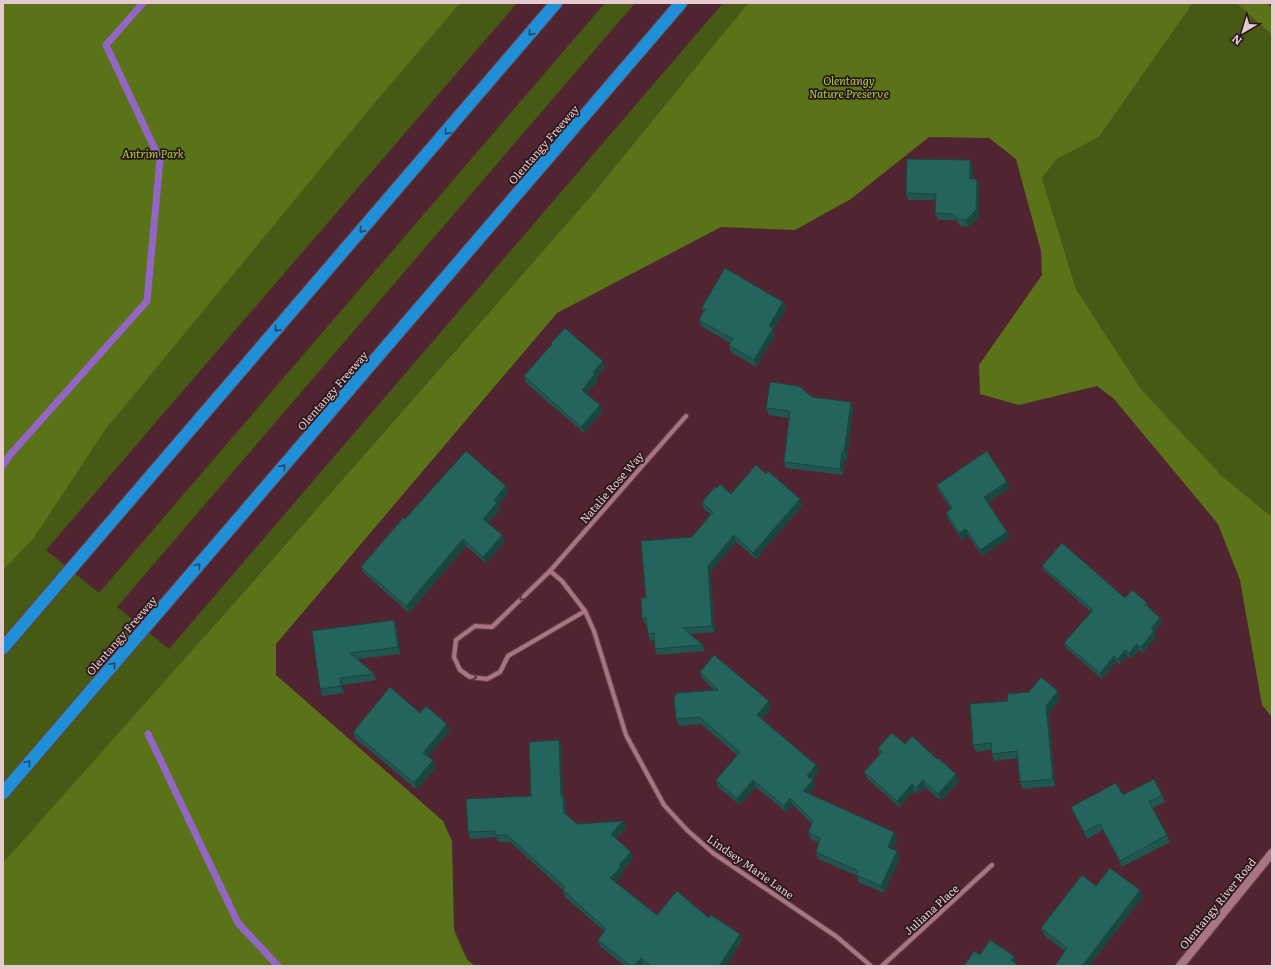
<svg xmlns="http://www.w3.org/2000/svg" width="1275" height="969" font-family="Literata,serif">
<rect width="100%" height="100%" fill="#502531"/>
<g fill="#465915">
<polygon points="3,3 517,3 46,550 99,593 605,3 635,3 117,607 169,649 723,3 748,3 591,196 183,661 423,856 467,959 475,966 3,966"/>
<polygon points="1193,3 1236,3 1272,35 1272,517 1221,475 1141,389 1076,289 1042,178 1057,159 1099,137"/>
</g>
<g fill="#5b7318">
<polygon points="3,3 460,3 372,106 105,430 33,539 3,570"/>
<polygon points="748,3 1193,3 1099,137 1057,159 1042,178 1076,289 1141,389 1221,475 1272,517 1272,717 1262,705 1240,580 1218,524 1114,399 1097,386 1019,405 980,394 979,365 1042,275 1041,251 1016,159 989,138 929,137 851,199 795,230 721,227 557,313 276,644 276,675 443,821 452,841 454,932 467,960 475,966 3,966 3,863 235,602 591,196"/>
<polygon points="1236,3 1267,3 1272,8 1272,35"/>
</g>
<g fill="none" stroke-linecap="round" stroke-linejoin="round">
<g stroke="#9366c6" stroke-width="7">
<polyline points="3,465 9,456 147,301 160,160 106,45 143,3"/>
<polyline points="148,734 238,923 278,966"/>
</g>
<defs>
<g id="street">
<polyline points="550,571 562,581 585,611 594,631 626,735 664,805 687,830 713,853 837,937 871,966"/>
<polyline points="585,611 508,656 500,672 487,679 470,677 460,670 454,657 456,640 475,626 492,627 550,571 686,416"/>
<polyline points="882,966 992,865"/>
</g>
<polyline id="secondary" points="1180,966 1272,853"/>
<g id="highway">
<polyline points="3,648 556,3"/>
<polyline points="3,793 681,3"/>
</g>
</defs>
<use href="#street" stroke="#6a4550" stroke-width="6"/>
<use href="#secondary" stroke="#6a4550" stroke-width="10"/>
<use href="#highway" stroke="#6a4550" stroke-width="14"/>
<use href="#street" stroke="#a87581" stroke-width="4"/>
<use href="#secondary" stroke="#a87581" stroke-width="8"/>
<use href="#highway" stroke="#1f8fd8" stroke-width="12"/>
</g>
<g fill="#20564f">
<polygon points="970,160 973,167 973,179 979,186 979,217 968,227 960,226 956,220 938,220 935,213 936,200 908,200 906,193"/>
<polygon points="783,302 786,309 773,330 775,335 756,367 731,352 729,345 730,343 701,326 699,320 703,312 702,307"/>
<polygon points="551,343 605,367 596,378 598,381 586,394 602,412 584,433 526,383 524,376 552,345"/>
<polygon points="812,397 851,402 853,409 847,459 845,459 843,475 786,468 784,462 790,418 769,415 766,408"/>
<polygon points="766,474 800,499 802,506 756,559 736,542 710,573 715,632 690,634 703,645 705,651 657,655 655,649 654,640 650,641 648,634 647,624 645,624 642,618 646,598 692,537 711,515 704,509 702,502 717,488 731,494"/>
<polygon points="1007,482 1009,488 988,503 1007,532 1009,538 982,556 968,535 962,540 948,519 946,512 951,509 939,491 937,485"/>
<polygon points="508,493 498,505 500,509 488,523 502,535 504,542 486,563 466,546 409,613 364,573 361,567 405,519"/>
<polygon points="1042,566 1125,598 1147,603 1149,608 1160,618 1162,623 1154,632 1156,637 1143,653 1139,650 1131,659 1127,656 1120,664 1116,662 1102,679 1066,648 1064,643 1091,612 1045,571"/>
<polygon points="394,620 397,627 400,654 357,659 374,674 376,680 343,685 344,693 322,696 320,689 312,631"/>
<polygon points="700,672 769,701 771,708 762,719 816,765 819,772 812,780 815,787 809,794 894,832 897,839 892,849 900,858 884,893 858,882 857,876 818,859 816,852 819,843 811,839 808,832 812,824 793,805 786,812 756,787 740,805 718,787 716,780 737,755 701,724 679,726 676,719 676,696 714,690 702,678"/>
<polygon points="1060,698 1049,713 1055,786 1022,789 1020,782 1018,758 994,761 992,754 991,750 976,752 973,745"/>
<polygon points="420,713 450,731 428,756 433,760 436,767 417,790 355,738 353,732"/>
<polygon points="559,740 561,747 563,796 566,803 566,815 577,824 626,828 616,839 633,859 622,871 623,874 616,882 657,915 709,918 742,940 726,966 645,966 643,965 642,966 625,966 600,946 598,940 604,931 565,897 563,890 510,842 498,842 496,837 470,839 468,832 531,796"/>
<polygon points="905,744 959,781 941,801 925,787 918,794 914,791 899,807 867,778 864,772 880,754 878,748"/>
<polygon points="1123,795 1162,795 1165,802 1153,808 1167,835 1170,842 1122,867 1103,830 1087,839 1074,814 1071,807"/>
<polygon points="1096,886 1140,890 1143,897 1089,966 1055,966 1065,951 1044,935 1041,928"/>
</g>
<g fill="#1a4640">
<polygon points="970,160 973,167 973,186 970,179"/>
<polygon points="977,179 979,186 979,217 968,227 966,220"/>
<polygon points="783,302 786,309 773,330 775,335 756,367 754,360 769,326"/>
<polygon points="603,361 605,367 596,378 598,381 584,396 582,390 593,372"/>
<polygon points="851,402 853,409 847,459 844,452"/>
<polygon points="600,405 602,412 584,433 581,427"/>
<polygon points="842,452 845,459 843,475 840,469"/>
<polygon points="1007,482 1009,488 986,504 984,497"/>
<polygon points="506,486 508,493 498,505 500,509 485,526 483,519 494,500"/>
<polygon points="800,499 802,506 756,559 753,553"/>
<polygon points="966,529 968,535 962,540 959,533"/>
<polygon points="1007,532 1009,538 982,556 980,550"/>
<polygon points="502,535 504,542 486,563 483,557"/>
<polygon points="734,535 736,542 710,573 715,632 712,626 708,566"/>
<polygon points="463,539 466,546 409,613 406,606"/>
<polygon points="1160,618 1162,623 1154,632 1156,637 1143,653 1141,647 1151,628"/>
<polygon points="394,620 397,627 400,654 398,647"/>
<polygon points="1137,644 1139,650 1131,659 1129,653"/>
<polygon points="1125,650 1127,656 1120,664 1118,659"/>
<polygon points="1114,656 1116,662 1102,679 1100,673"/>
<polygon points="340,678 343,685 344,693 341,686"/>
<polygon points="1058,691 1060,698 1049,713 1055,786 1053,779 1046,706"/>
<polygon points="769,701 771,708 760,721 757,715"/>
<polygon points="447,724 450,731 426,759 423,753"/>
<polygon points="559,740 561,747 563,803 561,796"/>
<polygon points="433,760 436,767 417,790 414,783"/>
<polygon points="816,765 819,772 810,782 807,776"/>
<polygon points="956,774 959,781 941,801 938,794"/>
<polygon points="753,780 756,787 740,805 737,799"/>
<polygon points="813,780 815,787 805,798 803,791"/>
<polygon points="923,780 925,787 918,794 916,788"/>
<polygon points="912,784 914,791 899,807 897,801"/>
<polygon points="563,796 566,803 567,819 564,813"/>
<polygon points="790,798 793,805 786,812 784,806"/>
<polygon points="623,821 626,828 614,841 611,834"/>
<polygon points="894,832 897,839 890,854 888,847"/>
<polygon points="897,851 900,858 884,893 881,886"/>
<polygon points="631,852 633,859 622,871 623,874 613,885 610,878 619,865"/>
<polygon points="1140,890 1143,897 1089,966 1082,966"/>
<polygon points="740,934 742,940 726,966 719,966"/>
<polygon points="1014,956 1016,963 1015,966 1011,960"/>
<polygon points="641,958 643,965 642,966 634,966"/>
</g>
<g fill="#25645c" stroke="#1a4640">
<polygon points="907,159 970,160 970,179 977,179 976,210 966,220 957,219 953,214 935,213 936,194 906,193"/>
<polygon points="725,268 783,302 769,326 773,328 754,360 729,345 733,339 699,320 705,309 702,307"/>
<polygon points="565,328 603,361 593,372 595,374 582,390 600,405 581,427 524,376 552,344 551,343"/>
<polygon points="770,382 799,386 812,397 851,402 844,452 842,452 840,469 784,462 790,411 766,408"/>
<polygon points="466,451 506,486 494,500 497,503 483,519 502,535 483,557 463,539 406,606 361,567 403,518 405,519"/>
<polygon points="987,451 1007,482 984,497 1007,532 980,550 966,529 959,533 946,512 952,508 937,485"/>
<polygon points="756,465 766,474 768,471 800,499 753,553 734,535 708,566 712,626 683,628 703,645 655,649 654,633 648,634 646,618 642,618 641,598 646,598 641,541 692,537 713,512 702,502 716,486 717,488 720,484 731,494"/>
<polygon points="1062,543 1125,598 1132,590 1147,603 1145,604 1160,618 1151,628 1154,631 1141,647 1137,644 1129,653 1125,650 1118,659 1114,656 1100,673 1064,643 1093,610 1042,566"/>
<polygon points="394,620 398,647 350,653 374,674 340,678 341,686 320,689 312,631"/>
<polygon points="714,655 769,701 757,715 816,765 807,776 813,780 803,791 894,832 888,847 897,851 881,886 856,875 858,871 816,852 820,838 808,832 813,821 790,798 784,806 753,780 737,799 716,780 740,752 699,717 676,719 674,697 676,696 676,693 718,690 700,672"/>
<polygon points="1041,677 1058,691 1046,706 1053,779 1020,782 1017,751 992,754 991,743 973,745 970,704 1008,701 1007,694 1029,692"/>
<polygon points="390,687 420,713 426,706 447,724 423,753 433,760 414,783 353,732"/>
<polygon points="892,733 905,744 912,736 937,759 938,758 956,774 938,794 923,780 916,788 912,784 897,801 864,772 882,752 878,748"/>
<polygon points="559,740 561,796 563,796 564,813 577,824 623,821 611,834 631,852 619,865 621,867 610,878 657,915 677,891 709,918 711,915 740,934 719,966 651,966 641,958 634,966 631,966 598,940 606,929 563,890 565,887 507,835 495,835 495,831 468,832 466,799 531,796 529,742"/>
<polygon points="1154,779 1162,795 1149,802 1167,835 1120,861 1100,824 1084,832 1071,807 1116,783 1123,795"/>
<polygon points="1110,868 1140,890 1082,966 1055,966 1067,948 1041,928 1082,875 1096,886"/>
<polygon points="990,940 1014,956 1011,960 1019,966 964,966 974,951 980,955"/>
</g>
<defs><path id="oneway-chevron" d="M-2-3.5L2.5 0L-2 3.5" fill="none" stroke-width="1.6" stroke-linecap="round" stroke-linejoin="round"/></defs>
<g stroke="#254666">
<use href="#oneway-chevron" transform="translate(531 33) rotate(131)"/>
<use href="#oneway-chevron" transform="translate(447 132) rotate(131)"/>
<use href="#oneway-chevron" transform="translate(362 230) rotate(131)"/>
<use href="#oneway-chevron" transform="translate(277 329) rotate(131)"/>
<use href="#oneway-chevron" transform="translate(283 467) rotate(-49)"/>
<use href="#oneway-chevron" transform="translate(198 566) rotate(-49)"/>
<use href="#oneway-chevron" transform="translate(113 665) rotate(-49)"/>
<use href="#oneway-chevron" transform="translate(28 763) rotate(-49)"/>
</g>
<g stroke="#55373e">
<use href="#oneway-chevron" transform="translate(522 598) rotate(136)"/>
<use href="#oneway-chevron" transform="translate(474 677) rotate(14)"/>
</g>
<g text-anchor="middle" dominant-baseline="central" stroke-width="3.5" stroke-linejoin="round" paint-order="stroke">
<g font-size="11" font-style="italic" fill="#a6d03b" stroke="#29161a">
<text x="849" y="80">Olentangy<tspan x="849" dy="13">Nature Preserve</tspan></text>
<text x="153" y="153">Antrim Park</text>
</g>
<g font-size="11" fill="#e7cad0" stroke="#29161a">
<text transform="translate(543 144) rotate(-49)">Olentangy Freeway</text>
<text transform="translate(332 390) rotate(-49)">Olentangy Freeway</text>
<text transform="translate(611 487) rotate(-49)">Natalie Rose Way</text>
<text transform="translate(121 635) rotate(-49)">Olentangy Freeway</text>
<text transform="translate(751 866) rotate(35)">Lindsey Marie Lane</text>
<text transform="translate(1217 903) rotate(-51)">Olentangy River Road</text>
<text transform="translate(931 909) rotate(-42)">Juliana Place</text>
</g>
</g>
<rect width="1275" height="969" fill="none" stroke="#e7cad0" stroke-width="8"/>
<g transform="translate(1243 32) rotate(218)" stroke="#29161a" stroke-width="3" paint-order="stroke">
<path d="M0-3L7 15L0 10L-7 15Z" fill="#e7cad0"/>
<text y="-6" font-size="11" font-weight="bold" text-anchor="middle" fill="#e7cad0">N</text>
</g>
</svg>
